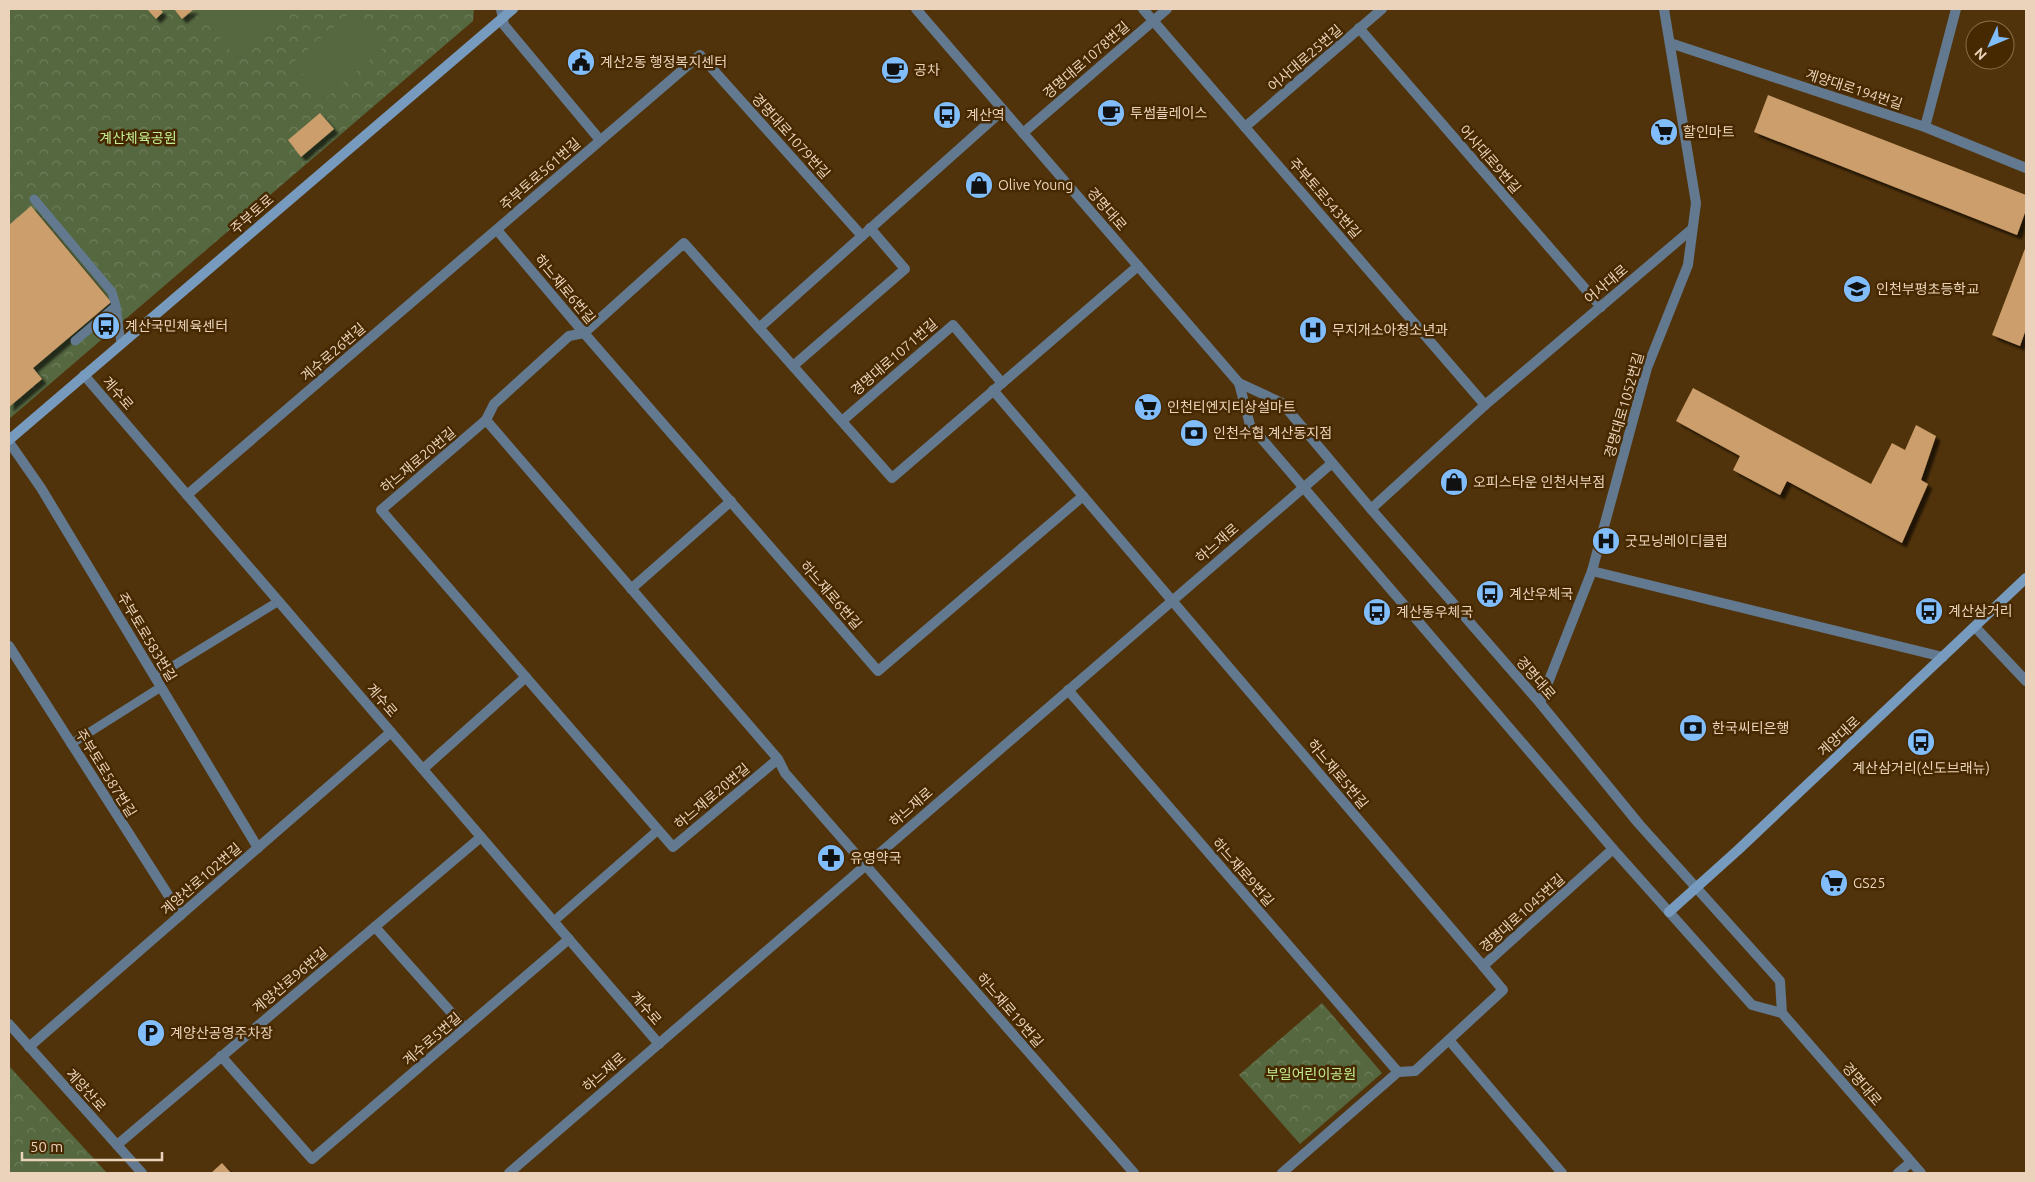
<svg xmlns="http://www.w3.org/2000/svg" width="2035" height="1182" font-family="Ubuntu,'Noto Sans KR',sans-serif">
<defs>
<pattern id="forest-crowns" width="20" height="18" patternUnits="userSpaceOnUse" patternTransform="scale(1.25)"><rect width="20" height="18" fill="#556840"/><path d="M2 6a3 3 0 1 1 6 0M12 15a3 3 0 1 1 6 0" fill="none" stroke="#6e7d5a"/></pattern>
<filter id="shadow"><feDropShadow dx="4.5" dy="4.5" stdDeviation="1" flood-color="#0009"/></filter>
</defs>
<rect width="100%" height="100%" fill="#51330b"/>
<g fill="url(#forest-crowns)">
<polygon points="9,9 474,9 473,21 9,419"/>
<polygon points="1322,1003 1382,1073 1300,1144 1239,1075"/>
<polygon points="9,1066 107,1173 9,1173"/>
</g>
<g fill="#556840">
<polygon points="195,9 297,9 238,59"/>
<polygon points="351,12 383,48 325,99 293,63"/>
</g>
<g fill="#cb9e6c" filter="url(#shadow)">
<polygon points="147,9 160,9 163,12 156,19"/>
<polygon points="174,9 194,9 182,19"/>
<polygon points="1768,95 2026,195 2026,210 2017,235 1754,132"/>
<polygon points="320,113 334,129 301,157 288,140"/>
<polygon points="31,206 111,302 33,368 42,379 9,407 9,225"/>
<polygon points="2026,246 2026,329 2020,346 1992,335"/>
<polygon points="1693,388 1871,484 1892,443 1905,450 1916,425 1936,436 1921,480 1928,484 1902,543 1787,481 1780,495 1733,470 1740,456 1676,421"/>
<polygon points="222,1163 231,1173 211,1173"/>
</g>
<g fill="none" stroke-linecap="round" stroke-linejoin="round">
<g stroke="#62798f" stroke-width="9">
<polyline points="34,199 112,292 116,306 121,344"/>
<polyline points="75,341 116,306"/>
<polyline points="155,677 279,601"/>
<polyline points="71,744 161,687"/>
<polyline points="554,921 658,830"/>
</g>
<g stroke="#62798f" stroke-width="10">
<polyline points="501,9 504,25 600,140"/>
<polyline points="1143,9 1485,405"/>
<polyline points="1359,28 1601,307"/>
<polyline points="1670,43 1925,127 2026,168"/>
<polyline points="1245,127 1382,9"/>
<polyline points="1925,127 1956,9"/>
<polyline points="1023,133 1167,9"/>
<polyline points="497,230 584,333 878,671 1083,496 1483,966"/>
<polyline points="759,328 1003,110"/>
<polyline points="793,366 905,269 870,228"/>
<polyline points="84,375 659,1044"/>
<polyline points="993,390 1083,496"/>
<polyline points="486,420 494,404 569,336 584,333 684,243 892,478 1138,266"/>
<polyline points="842,421 953,325 1002,383"/>
<polyline points="9,442 41,488 258,848"/>
<polyline points="187,495 700,55 862,236"/>
<polyline points="1371,509 1485,405 1692,229"/>
<polyline points="1592,571 1943,657"/>
<polyline points="631,589 731,501"/>
<polyline points="1975,627 2026,681"/>
<polyline points="9,646 181,915"/>
<polyline points="1068,690 1398,1072"/>
<polyline points="1540,703 1592,571 1647,368 1688,265 1696,203 1664,9"/>
<polyline points="778,759 673,847 381,510 486,420 778,759 785,773 1134,1173"/>
<polyline points="423,769 526,677"/>
<polyline points="375,927 465,1028"/>
<polyline points="1449,1040 1562,1173"/>
<polyline points="29,1047 391,732"/>
<polyline points="221,1056 312,1159 569,939"/>
<polyline points="117,1145 481,837"/>
<polyline points="509,1173 1332,463"/>
<polyline points="1282,1173 1398,1072 1415,1071 1503,990 1483,966 1613,849"/>
<polyline points="1898,1173 1911,1162"/>
</g>
<g stroke="#62798f" stroke-width="10">
<polyline points="916,9 1239,383 1282,403 1371,509 1540,703 1639,824 1780,981 1782,1013"/>
<polyline points="1239,383 1250,425 1613,849 1752,1005 1782,1013 1921,1173"/>
<polyline points="9,1024 142,1173"/>
</g>
<g stroke="#779bbf" stroke-width="10">
<polyline points="9,440 513,9"/>
<polyline points="1669,912 1738,850 2026,578"/>
</g>
</g>
<defs>
<symbol id="civic-disc" viewBox="-11 -11 22 22"><circle r="9.5" fill="#80bdfa" stroke="#462900"/><path d="M-.6-6.5H3V-4.5H.6V-3L4-1V1h2V6H-6V1h2V-1L-.6-3ZM-1.2 2.5V6h2.4V2.5Z" fill="#111"/></symbol>
<symbol id="cafe-disc" viewBox="-11 -11 22 22"><circle r="9.5" fill="#80bdfa" stroke="#462900"/><path d="M-5.5-4.5H6V0H3Q3 3.5 0 3.5H-2.5Q-5.5 3.5-5.5 0ZM3-3.2v2h1.7v-2ZM-6 4.5H4V6H-6Z" fill="#111"/></symbol>
<symbol id="bus-disc" viewBox="-11 -11 22 22"><circle r="9.5" fill="#80bdfa" stroke="#462900"/><path d="M-5-6H5V4H4V6H2V4H-2V6H-4V4H-5ZM-3.5-4V0h7V-4ZM-3.5 1.2v1.5H-2V1.2ZM2 1.2v1.5H3.5V1.2Z" fill="#111"/></symbol>
<symbol id="supermarket-disc" viewBox="-11 -11 22 22"><circle r="9.5" fill="#80bdfa" stroke="#462900"/><path d="M-6-5.5h2.5l.6 2H6L4.5 2H-2.5L-4.4-4H-6ZM-1.5 3.2a1.3 1.3 0 1 0 .1 0ZM3 3.2a1.3 1.3 0 1 0 .1 0Z" fill="#111"/></symbol>
<symbol id="shop-disc" viewBox="-11 -11 22 22"><circle r="9.5" fill="#80bdfa" stroke="#462900"/><path d="M-5-2.5h2.3a2.7 3.5 0 0 1 5.4 0H5L5.5 6h-11ZM-1.5-2.5h3a1.5 2.3 0 0 0-3 0Z" fill="#111"/></symbol>
<symbol id="school-disc" viewBox="-11 -11 22 22"><circle r="9.5" fill="#80bdfa" stroke="#462900"/><path d="M0-5L7-2L0 1L-7-2ZM-4 1L0 2.5L4 1V4Q0 6-4 4Z" fill="#111"/></symbol>
<symbol id="hospital-disc" viewBox="-11 -11 22 22"><circle r="9.5" fill="#80bdfa" stroke="#462900"/><path d="M-5-5h3v3.5h4V-5h3V5h-3V1.5h-4V5h-3Z" fill="#111"/></symbol>
<symbol id="bank-disc" viewBox="-11 -11 22 22"><circle r="9.5" fill="#80bdfa" stroke="#462900"/><path d="M-6-4H6V4H-6ZM0-2.3a2.3 2.3 0 1 0 0 4.6a2.3 2.3 0 1 0 0-4.6Z" fill="#111"/></symbol>
<symbol id="pharmacy-disc" viewBox="-11 -11 22 22"><circle r="9.5" fill="#80bdfa" stroke="#462900"/><path d="M-2-6h4v4h4v4h-4v4h-4v-4h-4v-4h4Z" fill="#111"/></symbol>
<symbol id="parking-disc" viewBox="-11 -11 22 22"><circle r="9.5" fill="#80bdfa" stroke="#462900"/><path d="M-3.5-5.5H1a3.5 3.5 0 0 1 0 7H-1V5.5H-3.5ZM-1-3.4V-.6H.8a1.4 1.4 0 0 0 0-2.8Z" fill="#111"/></symbol>
</defs>
<g fill-rule="evenodd">
<use href="#civic-disc" x="565" y="46" width="32" height="32"/>
<use href="#cafe-disc" x="879" y="54" width="32" height="32"/>
<use href="#cafe-disc" x="1095" y="97" width="32" height="32"/>
<use href="#bus-disc" x="931" y="99" width="32" height="32"/>
<use href="#supermarket-disc" x="1648" y="116" width="32" height="32"/>
<use href="#shop-disc" x="963" y="169" width="32" height="32"/>
<use href="#school-disc" x="1841" y="273" width="32" height="32"/>
<use href="#bus-disc" x="90" y="310" width="32" height="32"/>
<use href="#hospital-disc" x="1297" y="314" width="32" height="32"/>
<use href="#supermarket-disc" x="1132" y="391" width="32" height="32"/>
<use href="#bank-disc" x="1178" y="417" width="32" height="32"/>
<use href="#shop-disc" x="1438" y="466" width="32" height="32"/>
<use href="#hospital-disc" x="1590" y="525" width="32" height="32"/>
<use href="#bus-disc" x="1474" y="578" width="32" height="32"/>
<use href="#bus-disc" x="1913" y="595" width="32" height="32"/>
<use href="#bus-disc" x="1361" y="596" width="32" height="32"/>
<use href="#bank-disc" x="1677" y="712" width="32" height="32"/>
<use href="#bus-disc" x="1905" y="726" width="32" height="32"/>
<use href="#pharmacy-disc" x="815" y="842" width="32" height="32"/>
<use href="#supermarket-disc" x="1818" y="867" width="32" height="32"/>
<use href="#parking-disc" x="135" y="1017" width="32" height="32"/>
</g>
<g text-anchor="middle" dominant-baseline="central" stroke-width="5" stroke-linejoin="round" paint-order="stroke">
<g font-size="14" fill="#ead3ba" stroke="#462900">
<text transform="translate(1305 58) rotate(-41)">어사대로25번길</text>
<text transform="translate(1086 60) rotate(-41)">경명대로1078번길</text>
<text transform="translate(1854 89) rotate(18)">계양대로194번길</text>
<text transform="translate(791 136) rotate(48)">경명대로1079번길</text>
<text transform="translate(1490 159) rotate(49)">어사대로9번길</text>
<text transform="translate(540 174) rotate(-41)">주부토로561번길</text>
<text transform="translate(1325 198) rotate(49)">주부토로543번길</text>
<text transform="translate(1107 209) rotate(49)">경명대로</text>
<text transform="translate(252 214) rotate(-41)">주부토로</text>
<text transform="translate(1606 284) rotate(-40)">어사대로</text>
<text transform="translate(565 289) rotate(50)">하느재로6번길</text>
<text transform="translate(333 352) rotate(-41)">계수로26번길</text>
<text transform="translate(894 357) rotate(-41)">경명대로1071번길</text>
<text transform="translate(118 393) rotate(49)">계수로</text>
<text transform="translate(1624 405) rotate(-74)">경명대로1052번길</text>
<text transform="translate(418 460) rotate(-40)">하느재로20번길</text>
<text transform="translate(1217 543) rotate(-41)">하느재로</text>
<text transform="translate(831 595) rotate(49)">하느재로6번길</text>
<text transform="translate(147 637) rotate(59)">주부토로583번길</text>
<text transform="translate(1536 678) rotate(49)">경명대로</text>
<text transform="translate(382 700) rotate(49)">계수로</text>
<text transform="translate(1839 736) rotate(-43)">계양대로</text>
<text transform="translate(106 773) rotate(58)">주부토로587번길</text>
<text transform="translate(1338 774) rotate(50)">하느재로5번길</text>
<text transform="translate(712 796) rotate(-40)">하느재로20번길</text>
<text transform="translate(911 807) rotate(-41)">하느재로</text>
<text transform="translate(1243 872) rotate(49)">하느재로9번길</text>
<text transform="translate(201 879) rotate(-41)">계양산로102번길</text>
<text transform="translate(1522 913) rotate(-42)">경명대로1045번길</text>
<text transform="translate(290 980) rotate(-40)">계양산로96번길</text>
<text transform="translate(646 1008) rotate(49)">계수로</text>
<text transform="translate(1010 1010) rotate(49)">하느재로19번길</text>
<text transform="translate(432 1039) rotate(-41)">계수로5번길</text>
<text transform="translate(604 1072) rotate(-41)">하느재로</text>
<text transform="translate(1862 1084) rotate(49)">경명대로</text>
<text transform="translate(86 1090) rotate(48)">계양산로</text>
</g>
<g font-size="14" fill="#ead3ba" stroke="#462900" text-anchor="start">
<text x="600" y="62">계산2동 행정복지센터</text>
<text x="914" y="70">공차</text>
<text x="1130" y="113">투썸플레이스</text>
<text x="966" y="115">계산역</text>
<text x="1683" y="132">할인마트</text>
<text x="998" y="185">Olive Young</text>
<text x="1876" y="289">인천부평초등학교</text>
<text x="125" y="326">계산국민체육센터</text>
<text x="1332" y="330">무지개소아청소년과</text>
<text x="1167" y="407">인천티엔지티상설마트</text>
<text x="1213" y="433">인천수협 계산동지점</text>
<text x="1473" y="482">오피스타운 인천서부점</text>
<text x="1625" y="541">굿모닝레이디클럽</text>
<text x="1509" y="594">계산우체국</text>
<text x="1948" y="611">계산삼거리</text>
<text x="1396" y="612">계산동우체국</text>
<text x="1712" y="728">한국씨티은행</text>
<text x="1921" y="768" text-anchor="middle">계산삼거리(신도브래뉴)</text>
<text x="850" y="858">유영약국</text>
<text x="1853" y="883">GS25</text>
<text x="170" y="1033">계양산공영주차장</text>
</g>
<g font-size="14" fill="#c2ed91" stroke="#462900">
<text x="138" y="138">계산체육공원</text>
<text x="1311" y="1074">부일어린이공원</text>
</g>
</g>
<rect width="2035" height="1182" fill="none" stroke="#ead3ba" stroke-width="20"/>
<g transform="translate(1990 45) rotate(226)"><circle r="24" fill="#462900" stroke="#886d4a"/>
<path d="M0-4L9 19L0 12L-9 19Z" fill="#80bdfa"/>
<text y="-8" font-size="14" font-weight="bold" text-anchor="middle" fill="#ead3ba">N</text>
</g>
<path d="M22 1152v8h140v-8" fill="none" stroke="#ead3ba" stroke-width="2.5"/>
<text x="30" y="1152" font-size="15" fill="#ead3ba" stroke="#462900" stroke-width="4" paint-order="stroke">50 m</text>
</svg>
